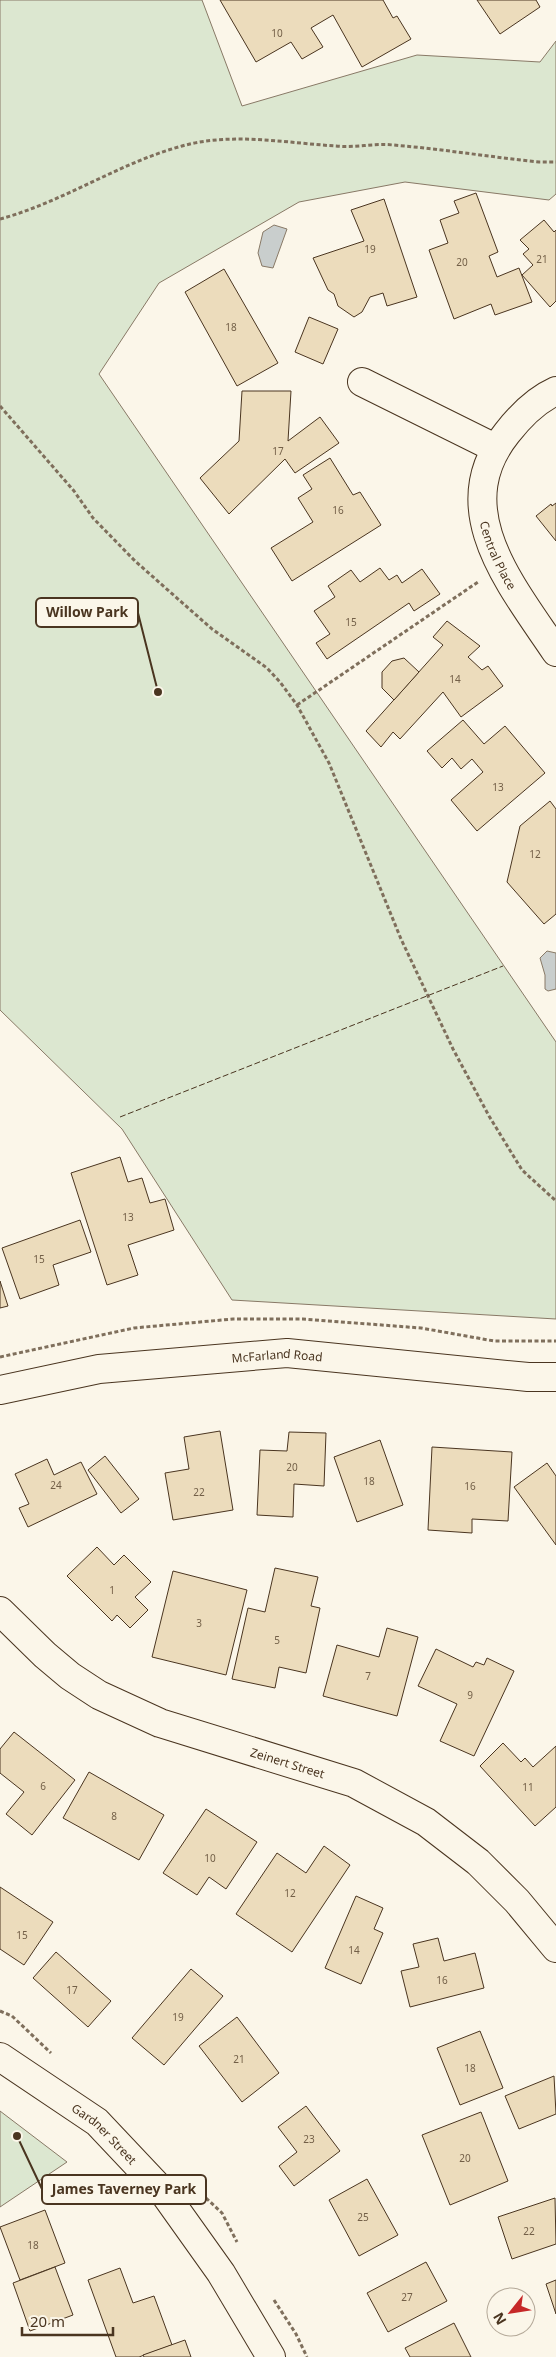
<svg xmlns="http://www.w3.org/2000/svg" width="556" height="2357" font-family="'Noto Sans',sans-serif">
<rect width="100%" height="100%" fill="#fbf6e9"/>
<g fill="#dce7d0" stroke="#887966">
<polygon points="0,0 202,0 242,106 417,55 540,62 556,41 556,194 549,200 405,182 299,202 159,283 99,374 556,1042 556,1319 232,1300 122,1129 0,1010"/>
<polygon points="0,2111 67,2162 0,2207"/>
</g>
<g fill="#c9cecd" stroke="#887966">
<polygon points="274,225 287,229 273,268 262,266 258,253 263,232"/>
<polygon points="547,951 556,953 556,989 548,991 545,989 545,975 540,958"/>
</g>
<g fill="#ecdcbc" stroke="#4a3520">
<polygon points="220,0 383,0 393,18 397,16 411,39 362,67 333,15 311,28 323,47 302,59 291,42 256,62"/>
<polygon points="477,0 536,0 540,7 500,34"/>
<polygon points="476,193 498,252 489,256 497,277 519,268 532,302 495,315 491,304 454,319 429,250 448,243 440,220 459,213 454,201"/>
<polygon points="384,199 417,297 387,306 383,293 370,297 362,312 354,317 338,306 334,294 328,290 313,258 364,241 351,210"/>
<polygon points="544,220 554,232 556,230 556,301 550,307 522,275 533,265 523,254 529,249 520,240"/>
<polygon points="224,269 278,363 237,386 185,292"/>
<polygon points="309,317 338,329 323,364 295,352"/>
<polygon points="242,391 291,391 288,441 320,417 339,443 295,473 285,459 229,514 200,478 239,441"/>
<polygon points="330,458 353,495 360,492 381,525 292,581 271,548 313,522 298,498 312,489 303,475"/>
<polygon points="556,503 556,541 536,516 551,504 552,506"/>
<polygon points="380,568 389,580 397,575 402,583 422,569 440,594 414,611 409,603 327,659 316,643 330,634 314,611 335,597 328,586 351,570 360,582"/>
<polygon points="447,621 480,646 468,657 482,670 488,666 503,686 461,717 443,692 400,739 393,732 381,747 366,731 443,645 433,637"/>
<polygon points="404,658 419,672 394,700 382,688 382,672 392,661"/>
<polygon points="463,720 484,744 505,726 545,773 477,831 451,800 483,772 472,759 461,769 452,758 442,768 427,751"/>
<polygon points="550,801 556,809 556,914 544,924 507,882 520,826"/>
<polygon points="120,1157 128,1182 142,1178 150,1203 165,1199 174,1230 128,1245 138,1275 107,1285 71,1173"/>
<polygon points="80,1220 91,1252 53,1265 59,1285 20,1299 2,1248"/>
<polygon points="0,1281 8,1306 0,1308"/>
<polygon points="220,1431 233,1510 173,1520 165,1473 189,1469 184,1437"/>
<polygon points="289,1432 326,1433 324,1486 294,1484 293,1517 257,1515 260,1450 287,1451"/>
<polygon points="380,1440 403,1505 357,1522 334,1457"/>
<polygon points="432,1447 512,1452 508,1521 472,1519 472,1533 428,1530"/>
<polygon points="105,1456 139,1499 121,1513 88,1470"/>
<polygon points="47,1459 54,1475 81,1462 97,1494 28,1527 19,1508 29,1504 15,1474"/>
<polygon points="547,1463 556,1476 556,1545 514,1487"/>
<polygon points="97,1547 114,1565 124,1555 151,1582 135,1597 148,1610 130,1628 117,1615 112,1621 67,1576"/>
<polygon points="275,1568 318,1577 311,1606 320,1608 306,1673 279,1667 275,1688 232,1679 248,1608 265,1612"/>
<polygon points="173,1571 247,1590 226,1675 152,1657"/>
<polygon points="387,1628 418,1637 397,1716 323,1696 337,1645 379,1657"/>
<polygon points="436,1649 473,1667 476,1662 484,1665 487,1658 514,1671 474,1756 440,1741 457,1704 418,1686"/>
<polygon points="14,1732 75,1780 32,1835 6,1814 24,1792 0,1773 0,1749"/>
<polygon points="503,1743 521,1762 525,1758 533,1767 556,1746 556,1807 535,1826 480,1766"/>
<polygon points="89,1772 164,1815 139,1860 63,1818"/>
<polygon points="206,1809 257,1842 226,1889 209,1877 197,1895 163,1873"/>
<polygon points="324,1846 350,1865 292,1952 236,1914 277,1853 306,1873"/>
<polygon points="0,1887 53,1922 24,1965 0,1949"/>
<polygon points="356,1896 383,1908 374,1929 383,1933 361,1984 325,1968"/>
<polygon points="438,1938 444,1961 475,1953 484,1988 410,2007 401,1971 419,1967 413,1944"/>
<polygon points="56,1952 111,2001 88,2027 33,1978"/>
<polygon points="191,1969 223,1996 164,2065 132,2038"/>
<polygon points="237,2017 279,2073 242,2102 199,2046"/>
<polygon points="480,2031 503,2088 460,2105 437,2048"/>
<polygon points="554,2076 556,2114 519,2129 505,2096"/>
<polygon points="306,2106 340,2151 294,2186 279,2166 297,2152 278,2127"/>
<polygon points="481,2112 508,2181 450,2205 422,2135"/>
<polygon points="367,2179 398,2235 359,2256 329,2200"/>
<polygon points="555,2198 556,2244 512,2259 498,2217"/>
<polygon points="45,2210 65,2263 20,2280 0,2227"/>
<polygon points="426,2262 447,2301 388,2332 367,2293"/>
<polygon points="55,2267 73,2315 30,2331 13,2283"/>
<polygon points="120,2268 133,2303 154,2296 172,2345 139,2357 116,2357 88,2280"/>
<polygon points="556,2280 556,2314 546,2284"/>
<polygon points="454,2323 471,2357 410,2357 405,2348"/>
<polygon points="185,2340 191,2357 144,2357 143,2355"/>
</g>
<g fill="none" stroke-linecap="round" stroke-linejoin="round">
<defs>
<g id="minor">
<polyline points="362,382 495,448"/>
<path id="s1" d="M 556,391 C 536,400 521,415 507,433 C 446,509 512,586 556,652"/>
<path id="s2" d="M 0,1611 L 45,1655 L 70,1676 L 99,1695 L 160,1723 L 354,1783 L 426,1822 L 478,1862 L 517,1901 L 556,1948"/>
<path id="s3" d="M 0,2057 L 97,2122 L 164,2193 L 221,2273 L 271,2357"/>
</g>
<g id="tertiary">
<path id="s4" d="M 0,1390 L 99,1369 L 287,1353 L 528,1377 L 556,1377"/>
</g>
</defs>
<use href="#minor" stroke="#4a3520" stroke-width="30"/>
<use href="#tertiary" stroke="#4a3520" stroke-width="30"/>
<g stroke="#7f6f5c" stroke-width="3" stroke-dasharray="4 2.5" stroke-linecap="butt">
<path d="M 0,219 C 63,202 119,163 182,146 C 232,132 286,143 336,146 C 355,148 374,143 393,145 C 442,149 490,157 539,162 L 556,162"/>
<polyline points="0,406 74,491 93,518 135,561 212,629 267,668 280,682 297,705 329,763 401,939 453,1049 489,1116 522,1170 556,1201"/>
<polyline points="297,705 478,582"/>
<polyline points="0,1357 134,1328 233,1319 303,1319 421,1328 494,1341 556,1341"/>
<polyline points="0,2011 12,2016 51,2053"/>
<polyline points="206,2198 222,2213 237,2242"/>
<polyline points="274,2300 296,2334 307,2357"/>
</g>
<use href="#minor" stroke="#fbf6e9" stroke-width="28"/>
<use href="#tertiary" stroke="#fbf6e9" stroke-width="28"/>
<polyline stroke="#4a3520" stroke-width="1" stroke-dasharray="6 2.5" stroke-linecap="butt" points="120,1117 503,966"/>
</g>
<g text-anchor="middle" dominant-baseline="central" stroke-width="4" stroke-linejoin="round" paint-order="stroke">
<g font-size="10" fill="#725f47">
<text x="277" y="33">10</text>
<text x="370" y="249">19</text>
<text x="542" y="259">21</text>
<text x="462" y="262">20</text>
<text x="231" y="327">18</text>
<text x="278" y="451">17</text>
<text x="338" y="510">16</text>
<text x="351" y="622">15</text>
<text x="455" y="679">14</text>
<text x="498" y="787">13</text>
<text x="535" y="854">12</text>
<text x="128" y="1217">13</text>
<text x="39" y="1259">15</text>
<text x="292" y="1467">20</text>
<text x="369" y="1481">18</text>
<text x="56" y="1485">24</text>
<text x="470" y="1486">16</text>
<text x="199" y="1492">22</text>
<text x="112" y="1590">1</text>
<text x="199" y="1623">3</text>
<text x="277" y="1640">5</text>
<text x="368" y="1676">7</text>
<text x="470" y="1695">9</text>
<text x="43" y="1786">6</text>
<text x="528" y="1787">11</text>
<text x="114" y="1816">8</text>
<text x="210" y="1858">10</text>
<text x="290" y="1893">12</text>
<text x="22" y="1935">15</text>
<text x="354" y="1950">14</text>
<text x="442" y="1980">16</text>
<text x="72" y="1990">17</text>
<text x="178" y="2017">19</text>
<text x="239" y="2059">21</text>
<text x="470" y="2068">18</text>
<text x="309" y="2139">23</text>
<text x="465" y="2158">20</text>
<text x="363" y="2217">25</text>
<text x="529" y="2231">22</text>
<text x="33" y="2245">18</text>
<text x="407" y="2297">27</text>
</g>
<g font-size="12" fill="#4a3520" stroke="#fbf6e9">
<text stroke="none"><textPath href="#s1" startOffset="196">Central Place</textPath></text>
<text stroke="none"><textPath href="#s4" startOffset="280">McFarland Road</textPath></text>
<text stroke="none"><textPath href="#s2" startOffset="331">Zeinert Street</textPath></text>
<text stroke="none"><textPath href="#s3" startOffset="130">Gardner Street</textPath></text>
</g>
</g>
<path fill="none" stroke="#4a3520" stroke-width="2" d="M158 692L138 613M17 2136L42 2189"/>
<g fill="#4a3520" stroke="#fbf6e9" stroke-width="2">
<circle cx="158" cy="692" r="5"/>
<circle cx="17" cy="2136" r="5"/>
</g>
<g fill="#fbf6e9" stroke="#4a3520" stroke-width="2">
<rect x="36" y="598" width="102" height="29" rx="5"/>
<rect x="42" y="2175" width="164" height="29" rx="5"/>
</g>
<g font-size="14" text-anchor="middle" font-weight="bold" fill="#4a3520">
<text x="87" y="617">Willow Park</text>
<text x="124" y="2194">James Taverney Park</text>
</g>
<g transform="translate(511 2312) rotate(240)"><circle r="24" fill="#fbf6e9" stroke="#b4a999"/>
<path d="M0-4L9 19L0 12L-9 19Z" fill="#c62828"/>
<text y="-8" font-size="14" font-weight="bold" text-anchor="middle" fill="#4a3520">N</text>
</g>
<path d="M22 2327v8h91v-8" fill="none" stroke="#4a3520" stroke-width="2.5"/>
<text x="30" y="2327" font-size="15" fill="#4a3520" stroke="#fbf6e9" stroke-width="4" paint-order="stroke">20 m</text>
</svg>
